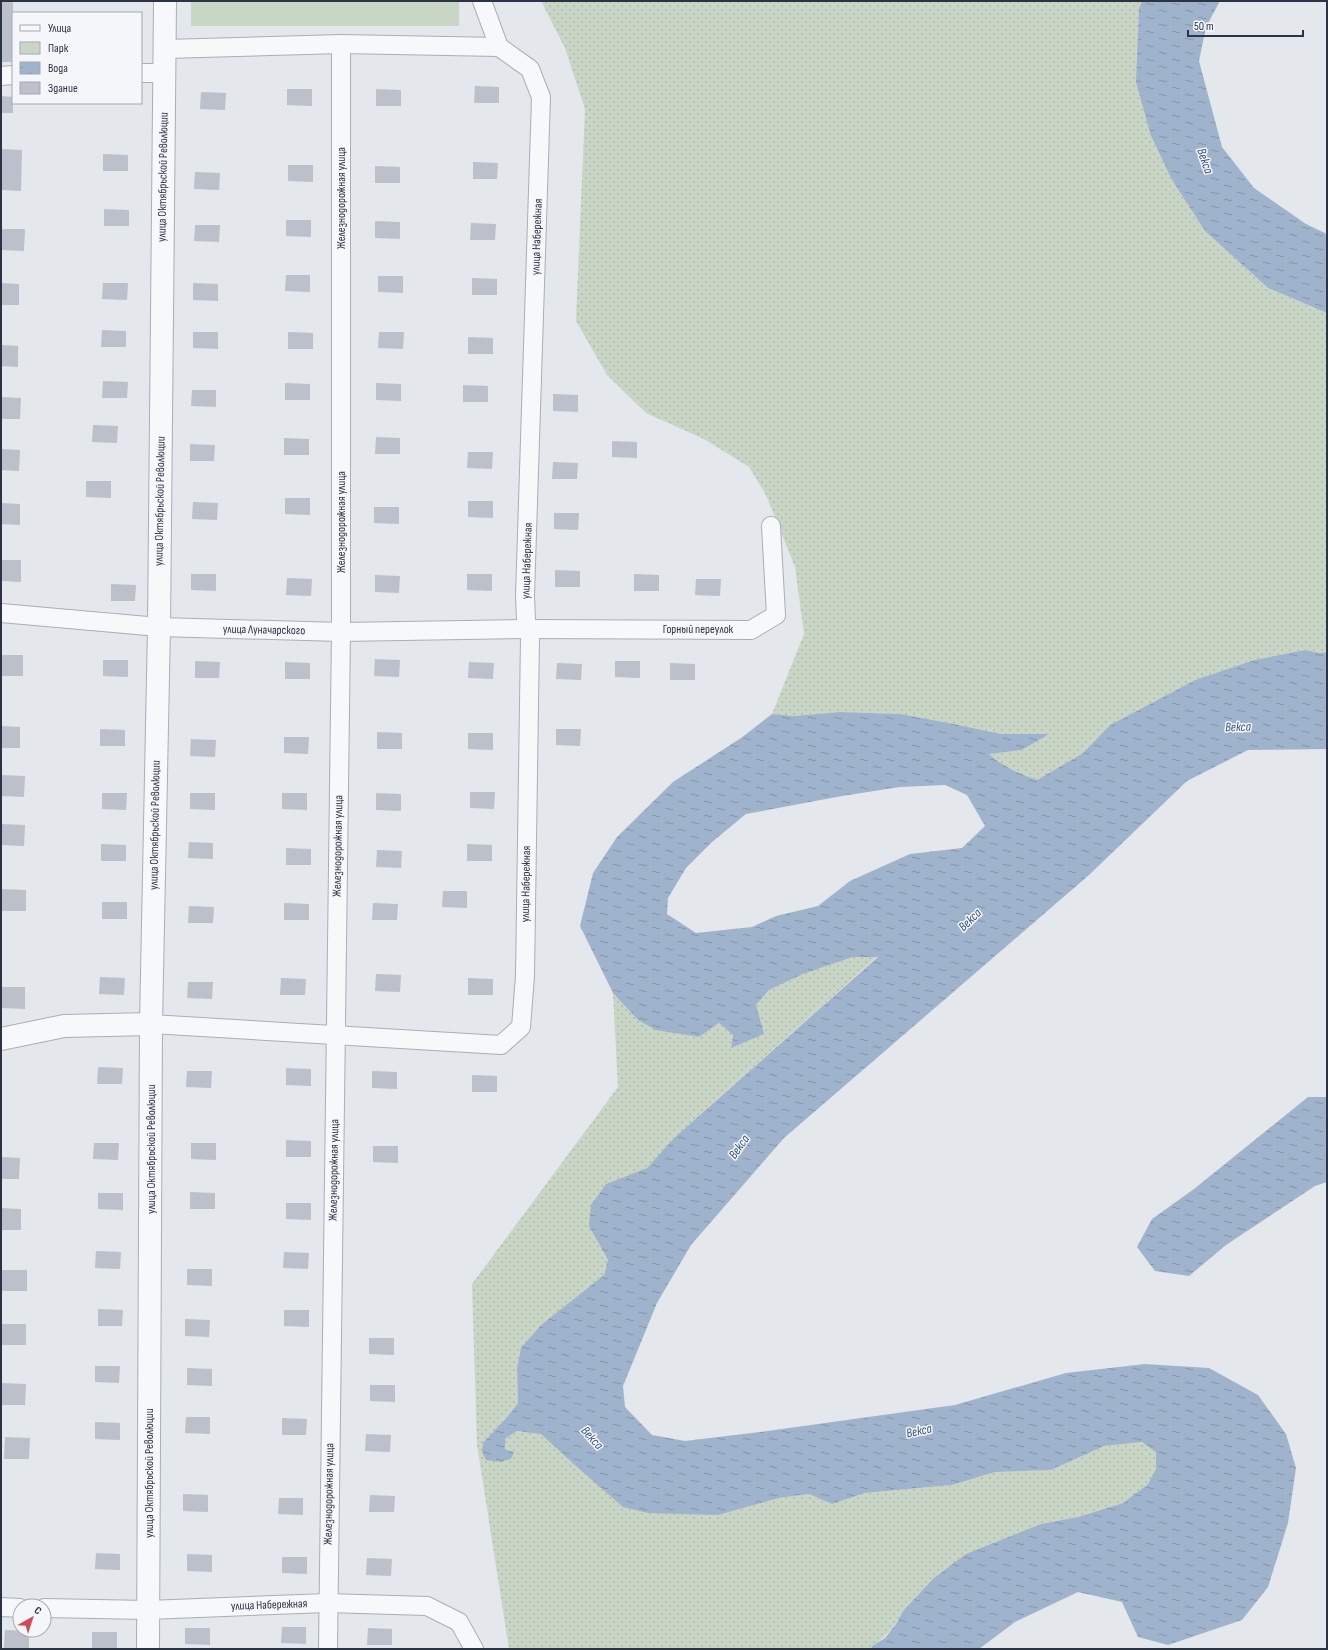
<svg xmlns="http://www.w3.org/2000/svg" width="1328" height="1650" font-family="'Sofia Sans Condensed',sans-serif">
<defs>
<pattern id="grass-dots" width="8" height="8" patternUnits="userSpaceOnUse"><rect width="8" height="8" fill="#c9d6c5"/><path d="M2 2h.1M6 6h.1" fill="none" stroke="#adb8ab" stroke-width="1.8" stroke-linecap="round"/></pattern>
<pattern id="water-ripples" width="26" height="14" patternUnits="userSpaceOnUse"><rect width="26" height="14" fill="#9fb4cc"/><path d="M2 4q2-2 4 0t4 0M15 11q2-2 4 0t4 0" fill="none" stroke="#8293a7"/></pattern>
</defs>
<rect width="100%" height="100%" fill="#e4e7ec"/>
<g fill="url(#grass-dots)">
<path d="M 541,1 L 1142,1 L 1139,8 L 1138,32 L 1151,136 L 1172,180 L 1205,231 L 1268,288 L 1327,313 L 1327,652 L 1320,653 L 1305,650 L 1254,660 L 1195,680 L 1110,725 L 1083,753 L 1037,780 C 1019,773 1003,766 988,754 L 1022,750 L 1048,734 L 1001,734 L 959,725 L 901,714 L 840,712 L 794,716 L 772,714 L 804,634 L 795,567 L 766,495 L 749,467 L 704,439 L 646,413 L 607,375 L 576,321 L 585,109 L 565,48 Z"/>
<path d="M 878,956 L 674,1138 L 647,1168 L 606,1184 L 589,1225 L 608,1260 L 604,1275 L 541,1325 L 517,1369 L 518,1403 L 508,1416 L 501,1423 L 501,1462 L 511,1459 L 514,1452 L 505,1449 L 505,1439 L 517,1431 L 542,1434 L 554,1445 L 718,1515 L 779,1498 L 809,1494 L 832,1504 L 865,1493 L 952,1485 L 995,1472 L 1051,1470 L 1104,1446 L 1142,1442 L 1156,1451 L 1156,1469 L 1148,1484 L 1123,1503 L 1078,1517 L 1041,1524 L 903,1611 C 894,1627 888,1636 872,1646 L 872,1649 L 509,1649 L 477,1445 L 472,1284 L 618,1087 L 613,993 L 638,1020 L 699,1037 L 719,1023 L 733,1035 L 731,1047 L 756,1005 L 769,990 L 803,974 L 853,957 Z"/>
</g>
<rect fill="#c9d6c5" x="191" y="1" width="268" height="25"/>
<g fill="url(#water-ripples)" fill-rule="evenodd">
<polygon points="1142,1 1220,1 1206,27 1199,61 1222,147 1254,188 1306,224 1327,234 1327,313 1268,288 1205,231 1172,180 1151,136 1136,82 1139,8"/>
<path d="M 1305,650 L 1320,653 L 1327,652 L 1327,749 L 1248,750 L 1187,781 L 1089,875 L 784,1138 L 691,1245 L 657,1303 L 623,1386 L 625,1407 L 652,1435 L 685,1441 L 760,1432 L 955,1405 L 1066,1373 L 1145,1364 L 1209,1368 L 1258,1395 L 1286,1434 L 1296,1468 L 1288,1523 L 1268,1587 L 1242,1620 L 1168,1645 L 1138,1637 L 1122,1602 L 1078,1592 L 1015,1622 L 979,1649 L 872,1649 L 872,1646 L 885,1638 L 896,1624 L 903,1611 L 934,1578 L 966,1554 L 1041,1524 L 1078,1517 L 1123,1503 L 1148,1484 L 1156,1469 L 1156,1452 L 1142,1442 L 1104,1446 L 1051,1470 L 995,1472 L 952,1485 L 865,1493 L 832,1504 L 809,1494 L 779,1498 L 718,1515 L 648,1513 L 623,1507 L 577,1467 L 541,1434 L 517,1431 L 505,1439 L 505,1449 L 514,1452 L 511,1459 L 501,1462 L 486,1460 L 482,1452 L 483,1443 L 508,1416 L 518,1403 L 517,1369 L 521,1348 L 541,1325 L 604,1275 L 608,1260 L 589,1226 L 591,1205 L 606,1184 L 647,1168 L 674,1138 L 878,957 L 853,957 L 803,974 L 769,990 L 756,1005 L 764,1034 L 731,1048 L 733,1035 L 719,1023 L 699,1037 L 656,1030 L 638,1020 L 613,993 L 580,926 L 593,873 L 617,837 L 673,782 L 741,738 L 772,714 L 794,716 L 840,712 L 901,714 L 959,725 L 1001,734 L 1049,734 L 1022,750 L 989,754 C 1002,766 1020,774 1037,780 L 1083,753 L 1110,725 L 1195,680 L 1254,660 ZM 945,785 L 967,795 L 985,826 L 962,848 L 910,854 L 850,881 L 818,906 L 776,916 L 752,927 L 696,933 L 667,914 L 668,898 L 686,868 L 712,842 L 746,814 L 842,796 L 900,787 Z"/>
<polygon points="1308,1097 1327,1097 1327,1182 1315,1186 1226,1245 1189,1276 1155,1271 1137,1247 1152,1219 1194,1189"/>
</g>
<g fill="#bbc0ca">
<polygon points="2,2 13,2 13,62 1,62"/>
<polygon points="475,86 499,87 499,103 474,103"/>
<polygon points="287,89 312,89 312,106 287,105"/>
<polygon points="376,89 401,90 401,106 376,106"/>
<polygon points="201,92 226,93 225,110 200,109"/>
<polygon points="1,96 13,97 13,113 1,113"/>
<polygon points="1,149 22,150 21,191 1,190"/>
<polygon points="103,154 128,155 128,171 103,171"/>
<polygon points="473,162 498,163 497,179 473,179"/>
<polygon points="288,165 313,165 313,182 288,181"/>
<polygon points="375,166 400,167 400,183 375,183"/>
<polygon points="195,172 220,173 219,190 194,189"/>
<polygon points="104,209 129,210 129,226 104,226"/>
<polygon points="286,220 311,220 311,237 286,236"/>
<polygon points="375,221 400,222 400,239 375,238"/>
<polygon points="471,223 496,224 495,240 470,240"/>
<polygon points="195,225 220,225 219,242 194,241"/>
<polygon points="1,229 25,229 24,251 1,250"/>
<polygon points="286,275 310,275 310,292 285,291"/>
<polygon points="378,276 403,276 403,293 378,292"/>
<polygon points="472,278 497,279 497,295 472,295"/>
<polygon points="1,283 19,284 19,305 1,305"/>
<polygon points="103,283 128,283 127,300 102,299"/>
<polygon points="193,283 218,284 218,301 193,300"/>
<polygon points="102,330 126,331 126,347 101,347"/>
<polygon points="193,332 218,332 218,349 193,348"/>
<polygon points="288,332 313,333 313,349 288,349"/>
<polygon points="379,332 404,332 403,349 378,348"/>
<polygon points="468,337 493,338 493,354 468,354"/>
<polygon points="1,345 18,346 18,367 1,366"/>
<polygon points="103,381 128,382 127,398 102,398"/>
<polygon points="285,383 310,384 310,400 285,400"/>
<polygon points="376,383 401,384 401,401 376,400"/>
<polygon points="463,385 488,386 488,402 463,402"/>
<polygon points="192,390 216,390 216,407 191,406"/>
<polygon points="553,394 578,395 578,412 553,411"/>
<polygon points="1,397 21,398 20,419 1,419"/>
<polygon points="93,425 118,426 117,443 92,442"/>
<polygon points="376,437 400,438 400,454 375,454"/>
<polygon points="284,438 309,439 309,455 284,455"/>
<polygon points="612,441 637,442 637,458 612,457"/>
<polygon points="190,444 215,445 214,461 190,461"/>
<polygon points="1,449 20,450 19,471 1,470"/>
<polygon points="468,452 493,452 492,469 467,468"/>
<polygon points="553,462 578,463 577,479 552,479"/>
<polygon points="86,481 111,481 111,498 86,497"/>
<polygon points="285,498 310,498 310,515 285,514"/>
<polygon points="468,501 493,501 493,518 468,517"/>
<polygon points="193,502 218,503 217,520 192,519"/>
<polygon points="1,503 20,504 20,525 1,524"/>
<polygon points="374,507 399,507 399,524 374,523"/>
<polygon points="554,513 579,513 578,530 554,529"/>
<polygon points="1,560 21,560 21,582 1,581"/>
<polygon points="555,570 580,571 580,587 555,587"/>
<polygon points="191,574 216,574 216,591 191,590"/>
<polygon points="467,574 492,574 492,591 467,590"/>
<polygon points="634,574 659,575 659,591 634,591"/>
<polygon points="375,575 400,576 399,593 375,592"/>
<polygon points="287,578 312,579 311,596 286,595"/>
<polygon points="696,579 721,579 720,596 695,595"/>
<polygon points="111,584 136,585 135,601 111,601"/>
<rect x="1" y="655" width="22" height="21"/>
<polygon points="375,659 400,660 399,677 374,676"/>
<polygon points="103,660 128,660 128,677 103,676"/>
<polygon points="195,661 220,662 219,678 195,678"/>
<polygon points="615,661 640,661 640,678 615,677"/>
<polygon points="285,662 310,663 310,679 285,679"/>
<polygon points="469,662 494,663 493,679 468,678"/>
<polygon points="557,663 582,664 581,680 556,679"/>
<polygon points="670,663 695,664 695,680 670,680"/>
<polygon points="1,726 20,727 20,748 1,748"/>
<polygon points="100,729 125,730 125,746 100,746"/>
<polygon points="556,729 581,729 580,746 556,745"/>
<polygon points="377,732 402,733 402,749 377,749"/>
<polygon points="468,733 493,733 493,750 468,749"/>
<polygon points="284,737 309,737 308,754 284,753"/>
<polygon points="191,739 216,740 215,757 190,756"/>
<polygon points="1,775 25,776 24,797 1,796"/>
<polygon points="470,792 495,792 494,809 470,808"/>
<polygon points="102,793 127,793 126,810 102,809"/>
<polygon points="190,793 215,793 215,810 190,809"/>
<polygon points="282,793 307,793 307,810 282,809"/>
<polygon points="376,793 401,794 401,811 376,810"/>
<polygon points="1,824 25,825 24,846 1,845"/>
<polygon points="189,842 213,843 213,859 188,858"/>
<polygon points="101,844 126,845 126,861 101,861"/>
<polygon points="467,844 492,845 492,861 467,861"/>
<polygon points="286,848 311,849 311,865 286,865"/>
<polygon points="377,850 402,851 401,868 376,867"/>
<polygon points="1,889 26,890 26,911 1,911"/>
<polygon points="443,891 467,891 467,908 442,907"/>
<rect x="102" y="902" width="25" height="17"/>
<polygon points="284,903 309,904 309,920 284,920"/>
<polygon points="373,903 398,904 397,920 372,920"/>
<polygon points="189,906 214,907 213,923 188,923"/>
<polygon points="376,974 401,975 400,992 375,991"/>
<polygon points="100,977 125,978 124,995 99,994"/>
<polygon points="281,978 306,979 305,995 280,995"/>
<polygon points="468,978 493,979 493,995 468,995"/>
<polygon points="188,982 213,982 212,999 187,998"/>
<polygon points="1,987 25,987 25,1009 1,1008"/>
<polygon points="98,1067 123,1068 122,1084 97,1084"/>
<polygon points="286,1068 311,1069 311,1086 286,1085"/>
<polygon points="187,1071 212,1071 211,1088 186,1087"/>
<polygon points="372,1071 397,1072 397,1089 372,1088"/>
<polygon points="472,1075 497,1076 497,1092 472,1092"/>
<polygon points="286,1140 311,1141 311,1157 286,1157"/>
<polygon points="94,1143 119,1143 118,1160 93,1159"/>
<polygon points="191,1143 216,1143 216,1160 191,1159"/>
<polygon points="373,1146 398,1146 398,1163 373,1162"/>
<polygon points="1,1157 20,1158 19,1179 1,1179"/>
<polygon points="190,1192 215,1193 215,1209 190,1209"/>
<polygon points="98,1193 123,1193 123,1210 98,1209"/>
<polygon points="286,1203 311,1203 311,1220 286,1219"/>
<polygon points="1,1208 21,1209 21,1230 1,1230"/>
<polygon points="96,1251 121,1252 120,1269 95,1268"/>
<polygon points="284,1252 309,1253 308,1269 283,1268"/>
<polygon points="187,1269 212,1269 212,1286 187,1285"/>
<rect x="2" y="1270" width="25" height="21"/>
<polygon points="98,1309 123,1310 122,1326 98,1326"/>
<polygon points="284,1310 309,1310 309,1327 284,1326"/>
<polygon points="185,1319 210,1320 209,1337 185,1336"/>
<rect x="1" y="1324" width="25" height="21"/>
<polygon points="369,1338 394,1338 394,1355 369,1354"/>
<polygon points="95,1366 120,1366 119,1383 95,1382"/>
<polygon points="187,1368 212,1369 212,1386 187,1385"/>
<polygon points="1,1383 26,1384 25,1405 1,1405"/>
<polygon points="370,1385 395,1385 395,1402 370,1401"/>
<polygon points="186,1417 210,1417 210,1434 185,1433"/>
<polygon points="282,1418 307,1419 306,1435 282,1435"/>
<polygon points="95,1422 120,1423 120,1440 95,1439"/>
<polygon points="366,1434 391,1435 390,1452 365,1451"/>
<polygon points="5,1437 30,1438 29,1459 4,1459"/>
<polygon points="183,1494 208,1495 208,1512 183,1511"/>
<polygon points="370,1495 395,1496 394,1512 369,1512"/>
<polygon points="279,1498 303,1498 303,1515 278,1514"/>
<polygon points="96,1553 120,1554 120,1570 95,1569"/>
<polygon points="187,1554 212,1555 212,1572 187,1571"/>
<polygon points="282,1557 307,1557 307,1574 282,1573"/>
<polygon points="367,1558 392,1559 391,1576 366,1575"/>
<polygon points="282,1627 306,1627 306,1644 281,1643"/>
<polygon points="185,1628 210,1628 210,1645 185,1644"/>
<polygon points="368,1628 392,1629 392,1645 367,1645"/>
<polygon points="5,1630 29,1631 29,1649 4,1649"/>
<polygon points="92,1632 117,1632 117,1649 92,1648"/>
</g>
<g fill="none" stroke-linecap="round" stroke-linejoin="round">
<defs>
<g id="minor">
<polyline points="482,1 499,47"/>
<polyline points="141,73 164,73"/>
<polyline points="1,76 13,75"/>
<polyline points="1,613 159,627 341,632 528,629 751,630 776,615 771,526"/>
<polyline points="151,1024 501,1045 521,1027 525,976 530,637 526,620 525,596 541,97 530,69 499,47 341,44 165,49"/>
<polyline points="1,1607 20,1608"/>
<polyline points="44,1608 148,1610 327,1603 427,1606 459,1622 474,1649"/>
<polyline points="328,1649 341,632 341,44"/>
</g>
<g id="tertiary">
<polyline points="1,1039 64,1026 151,1024"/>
<polyline points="148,1649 151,1024 159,627 165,1"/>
</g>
</defs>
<use href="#minor" stroke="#a9aeb7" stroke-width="20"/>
<use href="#tertiary" stroke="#a9aeb7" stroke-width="24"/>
<use href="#minor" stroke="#f7f8fa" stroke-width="18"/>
<use href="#tertiary" stroke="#f7f8fa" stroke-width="22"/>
</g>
<g text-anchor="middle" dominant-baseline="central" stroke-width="3" stroke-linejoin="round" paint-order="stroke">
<g font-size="12" fill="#2b3445" stroke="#f4f6f9">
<text transform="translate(163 177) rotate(-89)">улица Октябрьской Революции</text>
<text transform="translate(341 198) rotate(-90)">Железнодорожная улица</text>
<text transform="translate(537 237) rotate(-88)">улица Набережная</text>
<text transform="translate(160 501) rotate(-89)">улица Октябрьской Революции</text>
<text transform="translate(341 522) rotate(-90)">Железнодорожная улица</text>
<text transform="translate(527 561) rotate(-88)">улица Набережная</text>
<text x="698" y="629">Горный переулок</text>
<text transform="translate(264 630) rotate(1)">улица Луначарского</text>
<text transform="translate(155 825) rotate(-89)">улица Октябрьской Революции</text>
<text transform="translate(338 846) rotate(-89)">Железнодорожная улица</text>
<text transform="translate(526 884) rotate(-89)">улица Набережная</text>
<text transform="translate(151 1149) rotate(-90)">улица Октябрьской Революции</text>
<text transform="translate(334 1170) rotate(-89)">Железнодорожная улица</text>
<text transform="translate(149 1473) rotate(-90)">улица Октябрьской Революции</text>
<text transform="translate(329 1494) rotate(-89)">Железнодорожная улица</text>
<text transform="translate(269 1605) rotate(-2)">улица Набережная</text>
</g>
<g font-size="13" font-style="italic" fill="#34527a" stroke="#f4f6f9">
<text transform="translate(1205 161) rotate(71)">Векса</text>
<text transform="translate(1238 727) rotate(-1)">Векса</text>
<text transform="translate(970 920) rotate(-44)">Векса</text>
<text transform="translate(739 1147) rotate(-55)">Векса</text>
<text transform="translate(919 1431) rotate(-12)">Векса</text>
<text transform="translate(592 1438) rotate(48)">Векса</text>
</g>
</g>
<rect width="1328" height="1650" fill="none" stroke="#2b3445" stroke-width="4"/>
<rect x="12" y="12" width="130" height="92" fill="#f4f6f9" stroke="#a4a8b1"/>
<rect x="20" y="25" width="20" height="6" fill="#f7f8fa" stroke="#a4a8b1"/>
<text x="48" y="32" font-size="12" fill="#2b3445">Улица</text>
<rect x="20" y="42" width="20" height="12" fill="#c9d6c5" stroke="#a4a8b1"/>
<text x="48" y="52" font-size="12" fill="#2b3445">Парк</text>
<rect x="20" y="62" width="20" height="12" fill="url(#water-ripples)" stroke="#a4a8b1"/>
<text x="48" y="72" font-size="12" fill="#2b3445">Вода</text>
<rect x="20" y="82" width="20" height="12" fill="#bbc0ca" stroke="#a4a8b1"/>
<text x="48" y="92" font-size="12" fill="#2b3445">Здание</text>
<g transform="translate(32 1618) rotate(39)"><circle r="19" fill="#f4f6f9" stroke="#a4a8b1"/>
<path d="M0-3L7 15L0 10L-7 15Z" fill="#d1495b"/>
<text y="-6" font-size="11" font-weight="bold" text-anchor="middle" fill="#2b3445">С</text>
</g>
<path d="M1188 30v6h115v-6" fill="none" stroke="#2b3445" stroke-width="2"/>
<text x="1194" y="30" font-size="12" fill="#2b3445" stroke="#f4f6f9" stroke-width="3" paint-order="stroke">50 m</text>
</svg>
